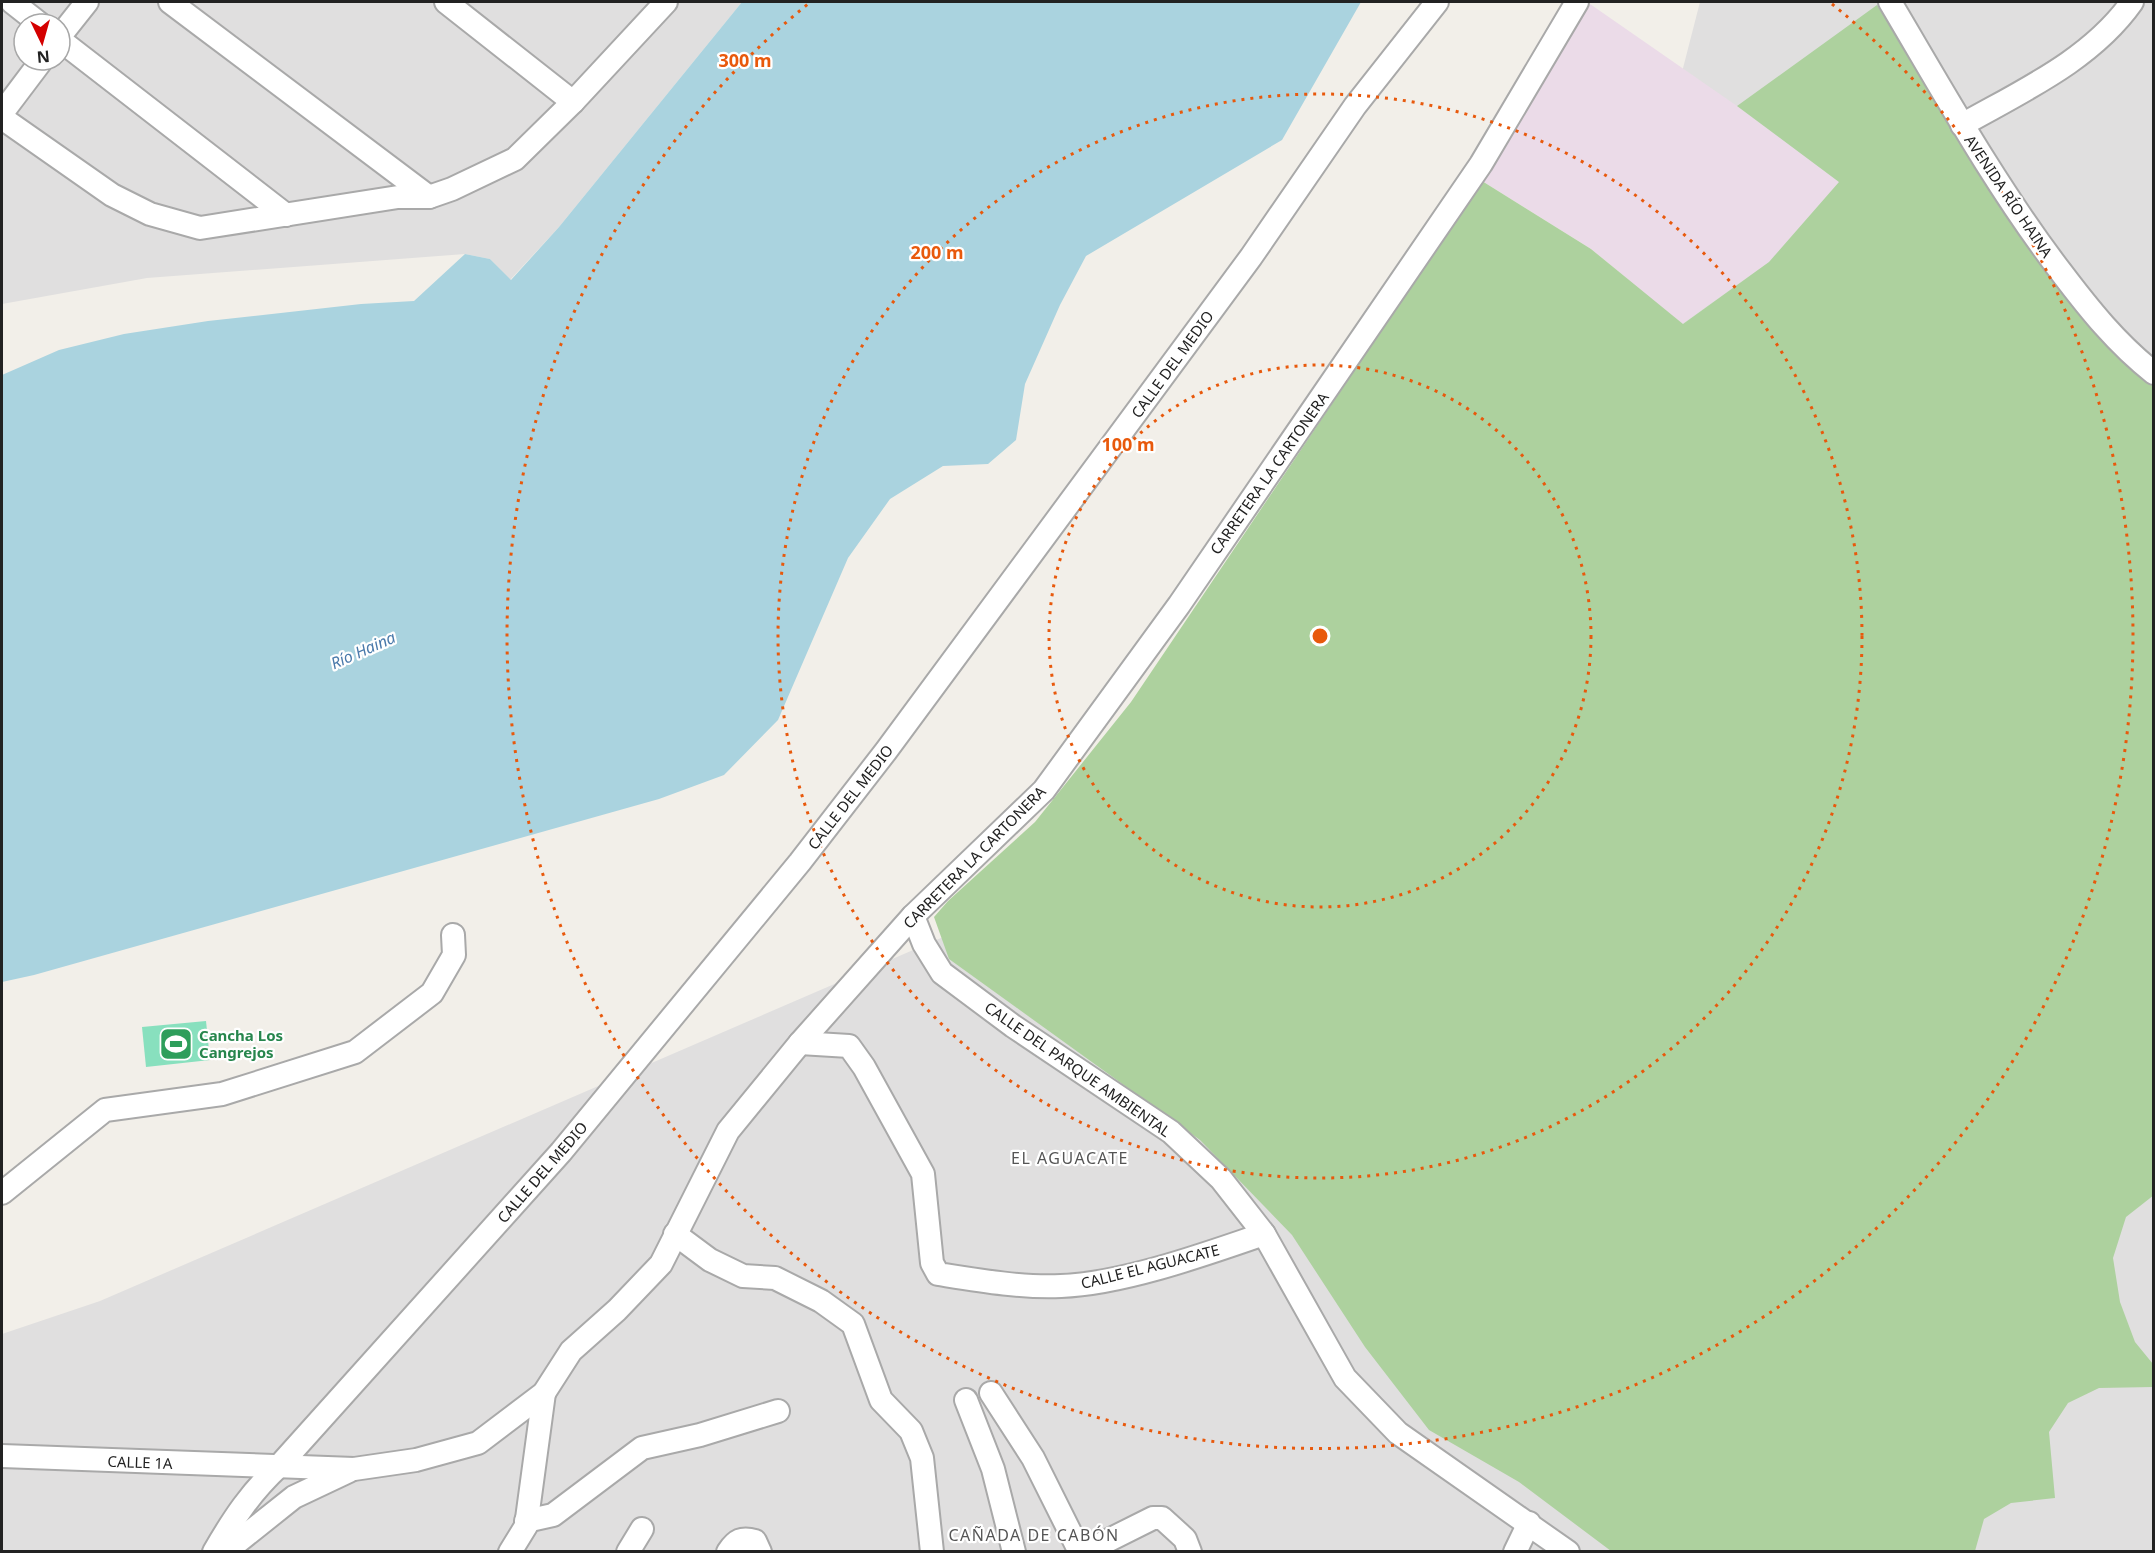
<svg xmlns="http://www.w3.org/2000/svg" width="2155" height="1553" font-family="'Noto Sans',sans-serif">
<rect width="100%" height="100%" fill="#f2efe9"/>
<g fill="#e0dfdf" fill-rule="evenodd">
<path d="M 2,2 L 742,2 L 559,227 L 510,280 L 490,259 L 465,254 L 147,278 L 2,304 ZM 24,24 L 60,24 L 60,60 L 24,60 Z"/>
<polygon points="1700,2 2153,2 2153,1551 2,1551 2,1334 100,1301 1152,847 1563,535"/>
</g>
<polygon fill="#ebdbe8" points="1590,4 1737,106 1839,182 1769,262 1682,324 1591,249 1482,181"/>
<path fill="#add19e" d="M 1877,5 C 1959,137 2034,282 2153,385 L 2154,1195 L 2126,1217 L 2113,1258 L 2120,1302 L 2135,1342 L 2153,1364 L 2153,1387 L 2099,1388 L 2068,1403 L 2049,1432 L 2055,1498 L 2011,1503 L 1984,1519 L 1975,1551 L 1611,1551 L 1519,1482 L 1429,1430 L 1365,1347 L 1292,1235 L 1200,1140 L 949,959 L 934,917 L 948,901 L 1035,822 L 1131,702 L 1482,181 L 1591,249 L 1683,324 L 1769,262 L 1839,182 L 1737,106 Z"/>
<polygon fill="#88e0be" points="206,1021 210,1060 146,1067 142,1027"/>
<polygon fill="#aad3df" points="742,2 1361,2 1282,140 1086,256 1060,305 1025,384 1016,440 988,464 943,466 890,499 848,558 778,720 724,775 659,799 34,975 2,982 2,375 59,350 124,334 208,321 361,304 414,301 465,254 490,259 511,280 559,227"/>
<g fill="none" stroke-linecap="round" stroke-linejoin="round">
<defs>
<g id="minor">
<polyline points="12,2 40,24"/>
<polyline points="170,2 429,197"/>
<polyline points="446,2 573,102"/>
<path d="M 1890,2 C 1944,93 1996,187 2061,272 C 2089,309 2117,344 2154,373"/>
<polyline points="60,36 87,2"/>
<polyline points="60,40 286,215"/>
<polyline points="2,113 42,60"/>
<polyline points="2,118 112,195 150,214 200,228 398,197 429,197 452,189 515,159 573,102 666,2"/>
<path d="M 1962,125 C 2022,91 2091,60 2132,2"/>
<polyline points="913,916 924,944 942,973 1013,1026 1171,1132 1221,1179 1264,1234 1345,1378 1398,1433 1568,1552"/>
<path d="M 800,1043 L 849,1046 L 864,1067 L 923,1174 L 932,1263 L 938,1274 C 976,1280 1022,1288 1061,1286 C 1122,1284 1206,1254 1264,1234"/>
<polyline points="2,1193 105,1110 222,1094 355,1052 432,993 454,955 453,935"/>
<polyline points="675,1234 710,1260 743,1276 775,1278 821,1301 853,1324 881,1400 911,1431 922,1458 932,1552"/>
<polyline points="991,1393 1033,1458 1077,1546 1084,1550 1091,1549 1153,1518 1162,1518 1185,1539 1190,1552"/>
<polyline points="966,1400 993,1469 1014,1552"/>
<polyline points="2,1456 354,1469 416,1460 478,1443 544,1393 571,1351 617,1310 661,1264 728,1131 800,1043 913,916 1044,790 1179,605 1481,164 1577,2"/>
<polyline points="526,1521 553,1515 642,1448 700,1435 778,1411"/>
<path d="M 214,1552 C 233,1519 251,1492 279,1466 L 561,1152 L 800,862 L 886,751 L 1251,257 L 1355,106 L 1437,2"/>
<polyline points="225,1552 294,1497 349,1471"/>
<polyline points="510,1552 526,1526 544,1393"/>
<polyline points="628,1552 642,1529"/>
<path d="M 728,1552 C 736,1540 742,1537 755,1541 L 760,1552"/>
<polyline points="1515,1552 1529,1523"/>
</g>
</defs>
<use href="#minor" stroke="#a9a9a9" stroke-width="26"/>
<use href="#minor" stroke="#fff" stroke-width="22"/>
</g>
<g fill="none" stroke="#e8590c" stroke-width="3" stroke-dasharray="3 6">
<circle cx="1320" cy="636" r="271"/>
<circle cx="1320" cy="636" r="542"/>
<path d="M1832 4A813 813 0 1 1 808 4"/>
</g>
<defs>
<symbol id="stadium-square" viewBox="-11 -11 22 22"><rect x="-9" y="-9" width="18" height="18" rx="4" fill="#2e9e5b" stroke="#fff"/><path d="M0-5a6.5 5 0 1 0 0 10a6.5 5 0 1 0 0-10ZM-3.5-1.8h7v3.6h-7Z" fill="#fff"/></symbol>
</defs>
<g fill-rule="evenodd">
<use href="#stadium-square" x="157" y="1025" width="38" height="38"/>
</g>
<g text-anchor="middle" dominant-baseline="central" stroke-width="4.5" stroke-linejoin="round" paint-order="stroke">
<g font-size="15" fill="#222" stroke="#fff">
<text transform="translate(2009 196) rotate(56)">AVENIDA RÍO HAINA</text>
<text transform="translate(1172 364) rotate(-54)">CALLE DEL MEDIO</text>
<text transform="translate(1269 473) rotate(-55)">CARRETERA LA CARTONERA</text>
<text transform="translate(850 797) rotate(-52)">CALLE DEL MEDIO</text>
<text transform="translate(974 857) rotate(-45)">CARRETERA LA CARTONERA</text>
<text transform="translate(1078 1069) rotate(35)">CALLE DEL PARQUE AMBIENTAL</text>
<text transform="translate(542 1172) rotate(-49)">CALLE DEL MEDIO</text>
<text transform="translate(1150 1266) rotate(-14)">CALLE EL AGUACATE</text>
<text transform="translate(140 1462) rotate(2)">CALLE 1A</text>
</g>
<g font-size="15" font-weight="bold" fill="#27864d" stroke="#fff" text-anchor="start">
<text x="199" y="1035">Cancha Los<tspan x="199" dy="17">Cangrejos</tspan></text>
</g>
<g font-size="16" font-style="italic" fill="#4a7aab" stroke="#fff">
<text transform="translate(363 650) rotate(-24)">Río Haina</text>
</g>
<g font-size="16" letter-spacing="1.5" fill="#555" stroke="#fff">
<text x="1070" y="1158">EL AGUACATE</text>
<text x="1034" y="1535">CAÑADA DE CABÓN</text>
</g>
</g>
<circle cx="1320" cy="636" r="9" fill="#e8590c" stroke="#fff" stroke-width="3"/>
<g font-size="18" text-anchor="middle" font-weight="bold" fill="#e8590c" stroke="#fff" stroke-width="4.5" stroke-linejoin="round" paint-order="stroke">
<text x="745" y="67">300 m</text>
<text x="937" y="259">200 m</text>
<text x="1128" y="451">100 m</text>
</g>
<rect width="2155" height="1553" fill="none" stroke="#222222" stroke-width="6"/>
<g transform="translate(42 42) rotate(175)"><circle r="28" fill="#ffffff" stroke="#a7a7a7" stroke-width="1.5"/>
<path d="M0-4.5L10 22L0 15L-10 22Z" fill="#d40000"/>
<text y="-9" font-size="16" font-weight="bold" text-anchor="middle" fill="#222222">N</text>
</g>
</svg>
